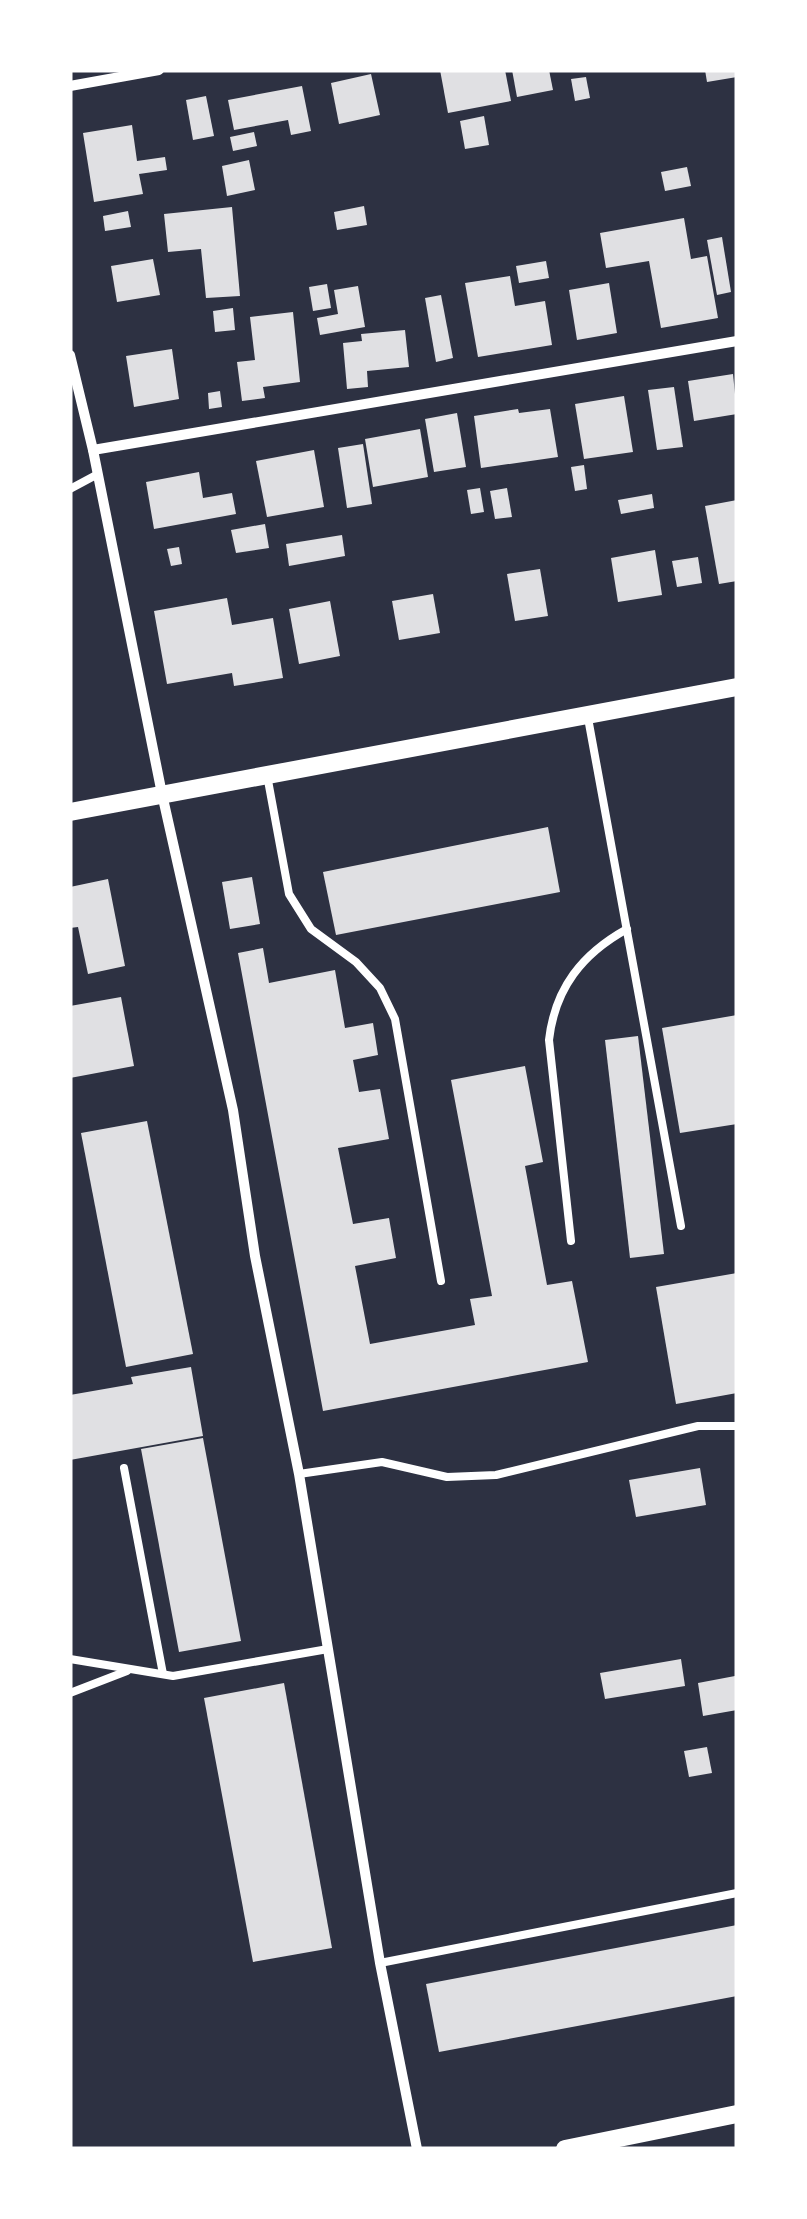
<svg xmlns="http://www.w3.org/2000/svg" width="807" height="2219" font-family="'Sofia Sans Condensed',sans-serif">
<rect width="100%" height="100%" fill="#2d3142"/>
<g fill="#e0e0e3">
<polygon points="440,70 505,70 511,101 448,113"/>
<polygon points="512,70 549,70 553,90 517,97"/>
<polygon points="705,70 737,70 737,77 707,82"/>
<polygon points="371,74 380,115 339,124 331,83"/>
<polygon points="586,77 590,98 575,101 571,79"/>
<polygon points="302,86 311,131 291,135 288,120 234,130 228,100"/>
<polygon points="206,96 214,136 193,140 186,100"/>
<polygon points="484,116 489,145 465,149 460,121"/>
<polygon points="132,125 137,161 165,157 167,170 139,174 143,194 94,202 83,133"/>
<polygon points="254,132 257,146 233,151 230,137"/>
<polygon points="249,160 255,190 227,196 222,166"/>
<polygon points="687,167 691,186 665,191 661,172"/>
<polygon points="364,206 367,225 337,230 334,212"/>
<polygon points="232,207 240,296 206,298 201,249 168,252 164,214"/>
<polygon points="128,211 131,227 105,231 103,216"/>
<polygon points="684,218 691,259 707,256 718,318 661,328 649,261 606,268 600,233"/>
<polygon points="722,237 731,292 717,295 707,240"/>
<polygon points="153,259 160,295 117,302 111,266"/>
<polygon points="546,261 549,278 519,283 516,266"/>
<polygon points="510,276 515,306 545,301 552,345 478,357 465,283"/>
<polygon points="609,283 617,333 577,340 569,290"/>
<polygon points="327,284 331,308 313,311 309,287"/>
<polygon points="358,286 365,327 320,335 317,318 338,314 334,290"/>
<polygon points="441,295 453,358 436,362 425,298"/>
<polygon points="233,308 235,330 215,332 213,311"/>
<polygon points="293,312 300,382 263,387 265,398 242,401 237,362 255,360 250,317"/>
<polygon points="405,330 409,367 367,371 368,387 347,389 343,343 362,341 361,334"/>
<polygon points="172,349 179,399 134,407 126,356"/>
<polygon points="733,374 737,414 694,421 688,381"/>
<polygon points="674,387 683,447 657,450 648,390"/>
<polygon points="220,391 222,407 209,409 208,393"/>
<polygon points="624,396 633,452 584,459 575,404"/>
<polygon points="518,409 519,413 550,409 558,457 481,468 474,416"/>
<polygon points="457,413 466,467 434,472 425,419"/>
<polygon points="420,429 428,477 373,487 365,439"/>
<polygon points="363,444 372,504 347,508 338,448"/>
<polygon points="314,450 324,507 267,517 256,461"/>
<polygon points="584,465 587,489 575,491 571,467"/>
<polygon points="199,472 203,498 232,493 236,514 154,529 146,482"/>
<polygon points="480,488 484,512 471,514 467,490"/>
<polygon points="507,488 512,517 495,519 490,491"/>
<polygon points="652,494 654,508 621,514 618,500"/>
<polygon points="737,500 737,581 719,584 705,506"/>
<polygon points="265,524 269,548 236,553 231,530"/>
<polygon points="342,535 345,556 289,566 286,544"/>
<polygon points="179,547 182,564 171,566 167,549"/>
<polygon points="655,550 662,595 618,602 611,558"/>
<polygon points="698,557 702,583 677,587 672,561"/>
<polygon points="540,569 548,616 515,621 507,574"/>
<polygon points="433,594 440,633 399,640 392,601"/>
<polygon points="227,598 232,625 273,618 283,678 234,686 232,673 167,684 154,611"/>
<polygon points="330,601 340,656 299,664 289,609"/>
<polygon points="548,827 560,892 336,935 323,872"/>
<polygon points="252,877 260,924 230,929 222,882"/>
<polygon points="108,879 125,966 88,974 78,927 70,928 70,887"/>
<polygon points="263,948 269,983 335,970 345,1028 373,1023 378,1055 353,1060 359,1092 380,1089 389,1139 338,1148 353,1224 389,1218 396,1258 355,1266 370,1344 475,1325 470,1299 492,1296 451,1080 525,1066 543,1162 525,1166 547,1285 572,1281 588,1362 323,1411 238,953"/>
<polygon points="121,997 134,1066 70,1078 70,1006"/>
<polygon points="737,1015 737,1124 680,1133 662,1028"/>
<polygon points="638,1036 664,1254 630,1258 605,1040"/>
<polygon points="147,1121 193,1354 126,1367 81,1133"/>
<polygon points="737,1273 737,1393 676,1404 656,1287"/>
<polygon points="191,1367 203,1436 70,1460 70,1395 133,1384 131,1377"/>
<polygon points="203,1438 241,1641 179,1652 141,1449"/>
<polygon points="700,1468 706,1505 636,1517 629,1480"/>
<polygon points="681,1659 685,1686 605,1699 600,1673"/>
<polygon points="735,1676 737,1710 703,1716 698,1683"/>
<polygon points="284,1683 332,1948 253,1962 204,1698"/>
<polygon points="707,1747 712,1773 689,1777 684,1751"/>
<polygon points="737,1925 737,1996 439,2052 426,1984"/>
</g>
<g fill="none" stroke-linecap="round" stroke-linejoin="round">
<g stroke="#fff" stroke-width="8">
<polyline points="70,489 98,474"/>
<polyline points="588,718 681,1226"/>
<polyline points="267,775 289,894 311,929 356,962 380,988 395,1019 441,1281"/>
<path d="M 571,1241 L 549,1040 C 555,988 582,954 627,929"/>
<polyline points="124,1468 163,1674"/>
<polyline points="299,1474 382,1462 447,1477 496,1475 698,1426 737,1426"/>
<polyline points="70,1659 173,1676 328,1649"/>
<polyline points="70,1693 127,1671"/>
<polyline points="380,1963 737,1893"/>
</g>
<g stroke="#fff" stroke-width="10">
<polyline points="70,86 159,70"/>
<polyline points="70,355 93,450 162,794 233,1110 255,1256 299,1474 380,1963 417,2149"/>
<polyline points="93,450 737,341"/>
</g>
<g stroke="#fff" stroke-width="18">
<polyline points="70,812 737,687"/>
<polyline points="565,2149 737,2114"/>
</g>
</g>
<rect width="807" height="2219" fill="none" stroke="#ffffff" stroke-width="145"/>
</svg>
